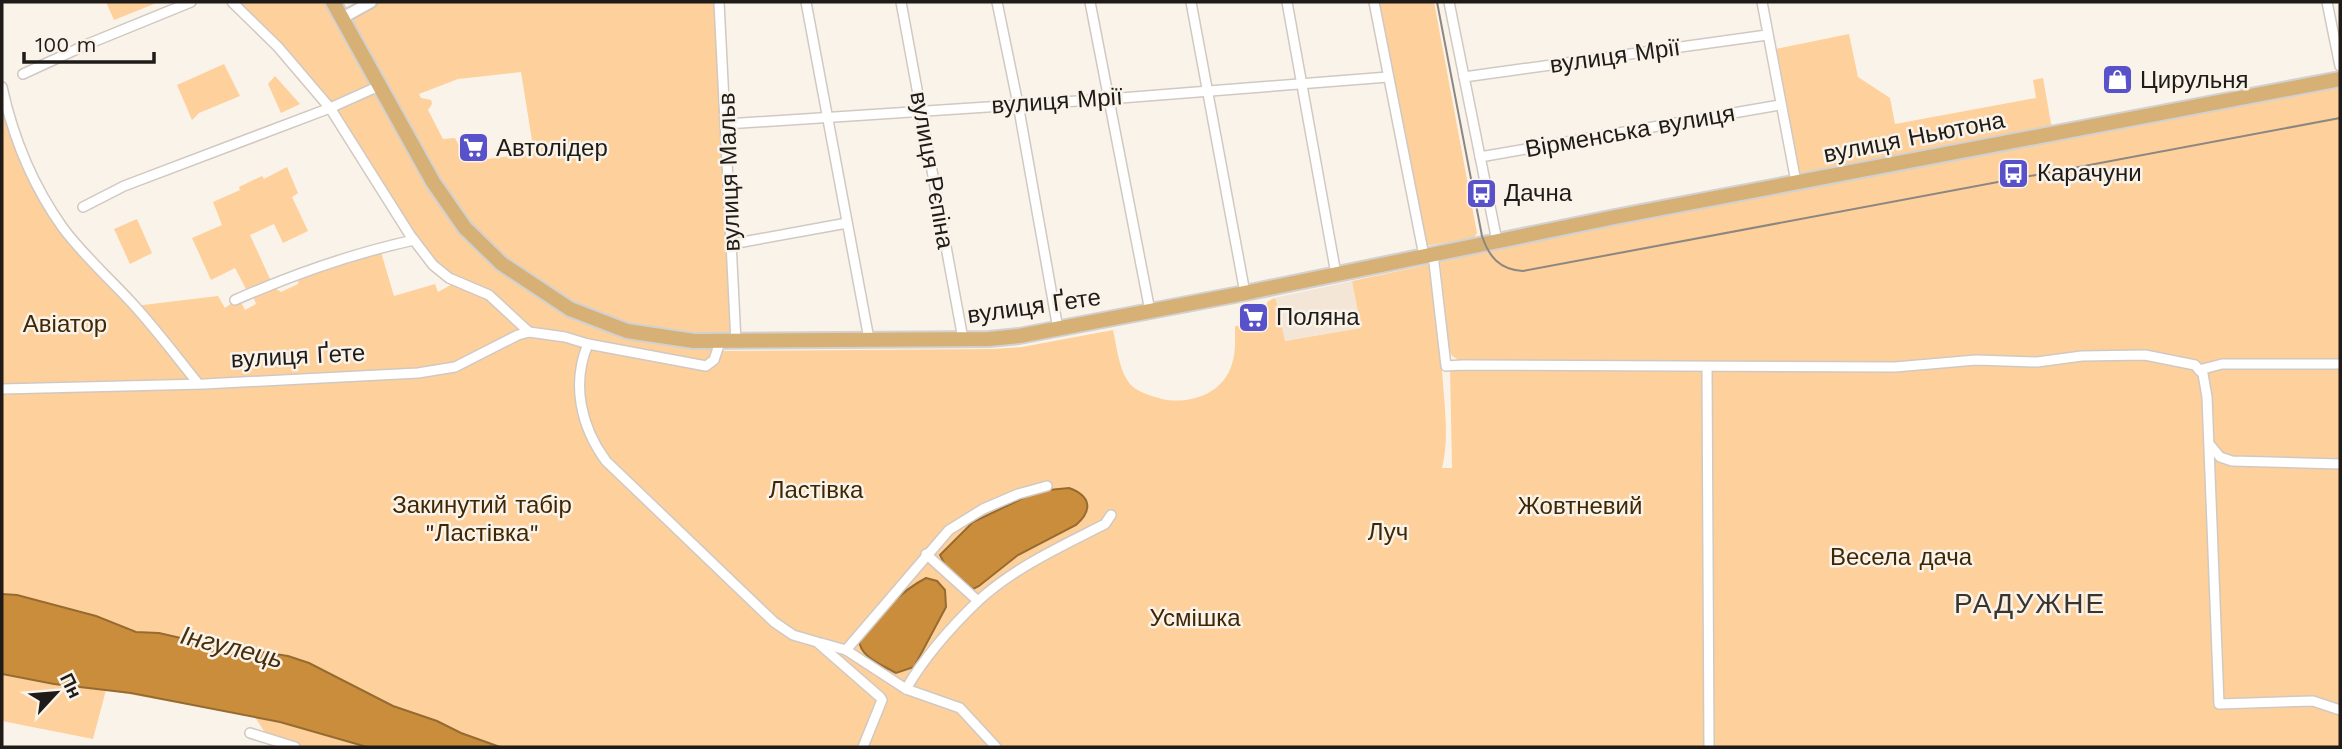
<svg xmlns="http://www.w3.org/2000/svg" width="2342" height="749" font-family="'Work Sans',sans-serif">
<rect width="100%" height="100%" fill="#faf3ea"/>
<polygon fill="#f3e6d7" points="1352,281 1361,328 1284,341 1274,298"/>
<g fill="#fed09b" fill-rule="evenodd">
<polygon points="106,2 159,2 114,20"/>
<path d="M 232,2 L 333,2 L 343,18 L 371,2 L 719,2 L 736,342 L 720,342 L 718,351 L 993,349 L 1022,347 L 1113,330 C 1117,347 1119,373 1132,386 C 1140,393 1152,396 1162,399 C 1190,405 1223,394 1232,364 C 1236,352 1235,339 1235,326 L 1257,324 L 1264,320 L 1267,302 L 1274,298 L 1276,300 L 1285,341 L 1361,328 L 1352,281 L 1431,264 C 1438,304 1440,343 1443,383 C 1445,411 1449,441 1442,468 L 1452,468 L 1450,367 L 1462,362 L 1452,356 L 1448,347 L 1440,262 L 1485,252 L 1499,245 L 2340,84 L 2340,747 L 500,747 L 461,733 L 440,722 L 398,713 L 281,655 L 198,642 L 159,633 L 136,632 L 96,616 L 17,595 L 2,593 L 2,87 L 18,143 L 65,231 L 135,306 L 218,296 L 225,308 L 239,298 L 245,310 L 256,304 L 253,296 L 273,287 L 281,292 L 298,284 L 299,276 L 381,252 L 394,296 L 435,284 L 438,292 L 456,282 L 433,265 L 330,108 ZM 521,72 L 534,153 L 471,161 L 466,159 L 455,138 L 443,139 L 428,110 L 432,104 L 431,100 L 421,98 L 419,94 L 458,79 Z"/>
<polygon points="1378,2 1434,2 1477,233 1474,238 1425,246"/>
<polygon points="1849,34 1858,77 1890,98 1895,124 2036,98 2033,80 2043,78 2052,129 1795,177 1770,50"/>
<polygon points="224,64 240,96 199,113 192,120 177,85"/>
<polygon points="275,76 300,104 281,113 268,84"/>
<polygon points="287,167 298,193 292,197 308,231 283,243 274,224 250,235 271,281 247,291 235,268 211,280 192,238 222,225 213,202 240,190 239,187 262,176 264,179"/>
<polygon points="137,219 152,253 130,264 114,229"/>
<polygon points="2,643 373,747 295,747 269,739 255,717 106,690 93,739 2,721"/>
</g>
<g fill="#ca8d3c" stroke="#966b31" stroke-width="2">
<path d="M 1069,488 C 1091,496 1093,510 1076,525 L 1018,555 L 979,586 L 973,589 L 945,565 L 940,555 L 973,522 L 1038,491 Z"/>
<path d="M 926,578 L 937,581 L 945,590 L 946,607 L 914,667 L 896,673 C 882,665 859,657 859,639 C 878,616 899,592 926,578 Z"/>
<polygon points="2,594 17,595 96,616 136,632 159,633 198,642 288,656 309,663 393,706 437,721 461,733 500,747 367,747 280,722 131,693 54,684 2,674"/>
</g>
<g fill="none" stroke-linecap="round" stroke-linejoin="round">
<defs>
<g id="minor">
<polyline points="232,2 278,47 330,108 410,235 433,265 449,278 489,295 529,332"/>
<polyline points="719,2 736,342"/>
<polyline points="806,2 869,339"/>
<polyline points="901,2 963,339"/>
<polyline points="997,2 1018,104 1058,329"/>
<polyline points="1090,2 1150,311"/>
<polyline points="1191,2 1245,293"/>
<polyline points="1287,2 1336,274"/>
<polyline points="1374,2 1424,256"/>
<polyline points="1449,2 1497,241"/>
<polyline points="1762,2 1796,182"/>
<polyline points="2327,2 2340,66"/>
<polyline points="23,74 88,44 191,2"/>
<polyline points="1464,77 1767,35"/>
<path d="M 2,87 C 13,137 33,186 63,228 C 83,255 110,279 132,303 C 155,328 176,356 197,382"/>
<polyline points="726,124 1108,99 1388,77"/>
<polyline points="1480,157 1780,105"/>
<polyline points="83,207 124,186 330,108 379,86"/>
<polyline points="732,244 847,223"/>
<polyline points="1433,254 1446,366 1462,365 1895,367 1976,360 2037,362 2082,356 2145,355 2195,365 2203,374 2207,397 2219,704 2313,701 2340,710"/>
<path d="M 235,300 C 294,274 350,254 414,240"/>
<path d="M 588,344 C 571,384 581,427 606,461 L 774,622 L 793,635 L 817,642 L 880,697 L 882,700 L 863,747"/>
<polyline points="1707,367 1709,747"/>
<polyline points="2199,370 2222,364 2340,364"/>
<polyline points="2,389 204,384 418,373 455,367 518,335 529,332 565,337 588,344 706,366 714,360 720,342"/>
<polyline points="2211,446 2220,457 2232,461 2340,464"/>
<path d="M 978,601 C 1015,567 1062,546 1105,524 L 1111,515"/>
<polyline points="821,643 846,650 906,689 960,708 996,747"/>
<polyline points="846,650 949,530 983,509 1018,494 1047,486"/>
<path d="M 906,689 C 925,656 951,627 978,601 L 926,554"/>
<polyline points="250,733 295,747"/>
</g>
<polyline id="tertiary" points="342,18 371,2"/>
<polyline id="primary" points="333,2 433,182 465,228 502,264 570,309 627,331 694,341 989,339 1019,336 1245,293 1615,217 2340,79"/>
</defs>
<use href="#minor" stroke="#d1c9c1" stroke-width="12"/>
<use href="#tertiary" stroke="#d1c9c1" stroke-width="14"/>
<use href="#primary" stroke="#d2d1d1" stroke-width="18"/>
<use href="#minor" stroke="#fff" stroke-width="9"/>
<use href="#tertiary" stroke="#fff" stroke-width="10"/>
<use href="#primary" stroke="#d6b075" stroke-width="14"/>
<path stroke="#8c8781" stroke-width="2" d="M 1437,2 L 1482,236 C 1489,257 1500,270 1523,271 L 2340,118"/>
</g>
<defs>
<symbol id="shop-square" viewBox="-11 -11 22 22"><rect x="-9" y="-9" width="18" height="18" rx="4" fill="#5951c9" stroke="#faf3ea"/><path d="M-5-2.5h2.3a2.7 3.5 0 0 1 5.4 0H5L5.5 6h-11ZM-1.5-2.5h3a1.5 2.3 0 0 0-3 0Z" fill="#fff"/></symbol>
<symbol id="supermarket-square" viewBox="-11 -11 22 22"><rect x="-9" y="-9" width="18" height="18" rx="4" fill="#5951c9" stroke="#faf3ea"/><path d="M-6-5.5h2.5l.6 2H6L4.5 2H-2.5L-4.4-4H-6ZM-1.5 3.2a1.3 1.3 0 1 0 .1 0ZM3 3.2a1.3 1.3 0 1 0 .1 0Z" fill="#fff"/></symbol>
<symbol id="bus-square" viewBox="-11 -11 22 22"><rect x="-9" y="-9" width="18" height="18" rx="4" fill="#5951c9" stroke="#faf3ea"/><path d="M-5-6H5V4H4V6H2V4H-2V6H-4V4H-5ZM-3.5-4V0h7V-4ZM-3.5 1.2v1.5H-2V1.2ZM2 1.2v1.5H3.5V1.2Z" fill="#fff"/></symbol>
</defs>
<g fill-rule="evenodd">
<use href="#shop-square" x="2100" y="62" width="35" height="35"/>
<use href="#supermarket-square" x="456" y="130" width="35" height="35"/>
<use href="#bus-square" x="1996" y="156" width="35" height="35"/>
<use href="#bus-square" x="1464" y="176" width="35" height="35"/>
<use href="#supermarket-square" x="1236" y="300" width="35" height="35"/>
</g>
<g text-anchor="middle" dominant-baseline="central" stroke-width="5" stroke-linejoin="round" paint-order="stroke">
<g font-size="24" fill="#1e1b18" stroke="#faf3ea">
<text transform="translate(1615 56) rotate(-8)">вулиця Мрії</text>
<text transform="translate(1057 101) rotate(-4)">вулиця Мрії</text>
<text transform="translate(1630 131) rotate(-10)">Вірменська вулиця</text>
<text transform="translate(1914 137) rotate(-11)">вулиця Ньютона</text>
<text transform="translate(932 170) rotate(80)">вулиця Рєпіна</text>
<text transform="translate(729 172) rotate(-92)">вулиця Мальв</text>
<text transform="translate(1034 306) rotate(-8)">вулиця Ґете</text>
<text transform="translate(298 356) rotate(-3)">вулиця Ґете</text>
</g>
<g font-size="24" fill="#1e1b18" stroke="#faf3ea" text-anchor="start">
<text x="2140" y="80">Цирульня</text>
<text x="496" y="148">Автолідер</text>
<text x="2037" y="173">Карачуни</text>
<text x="1504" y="193">Дачна</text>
<text x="1276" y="317">Поляна</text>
</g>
<g font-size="24" fill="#402704" stroke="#faf3ea">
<text x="65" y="324">Авіатор</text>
<text x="816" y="490">Ластівка</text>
<text x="482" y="505">Закинутий табір<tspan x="482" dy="28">"Ластівка"</tspan></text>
<text x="1580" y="506">Жовтневий</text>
<text x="1388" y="532">Луч</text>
<text x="1901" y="557">Весела дача</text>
<text x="1195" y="618">Усмішка</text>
</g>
<g font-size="26" font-style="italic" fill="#472e0b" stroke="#faf3ea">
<text transform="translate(232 647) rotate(14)">Інгулець</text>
</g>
<g font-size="28" letter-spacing="2" fill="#3a342d" stroke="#faf3ea">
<text x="2030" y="603">РАДУЖНЕ</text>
</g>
</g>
<rect width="2342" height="749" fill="none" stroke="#1e1b18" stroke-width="7"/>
<g transform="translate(56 693) rotate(64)" stroke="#faf3ea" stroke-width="5" paint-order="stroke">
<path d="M0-5L12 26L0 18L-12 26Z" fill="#1e1b18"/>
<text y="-10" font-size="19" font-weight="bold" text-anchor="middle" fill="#1e1b18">Пн</text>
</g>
<path d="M24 52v10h130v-10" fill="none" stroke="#1e1b18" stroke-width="3.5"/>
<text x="35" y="52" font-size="21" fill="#1e1b18" stroke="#faf3ea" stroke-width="5" paint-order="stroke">100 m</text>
</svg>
